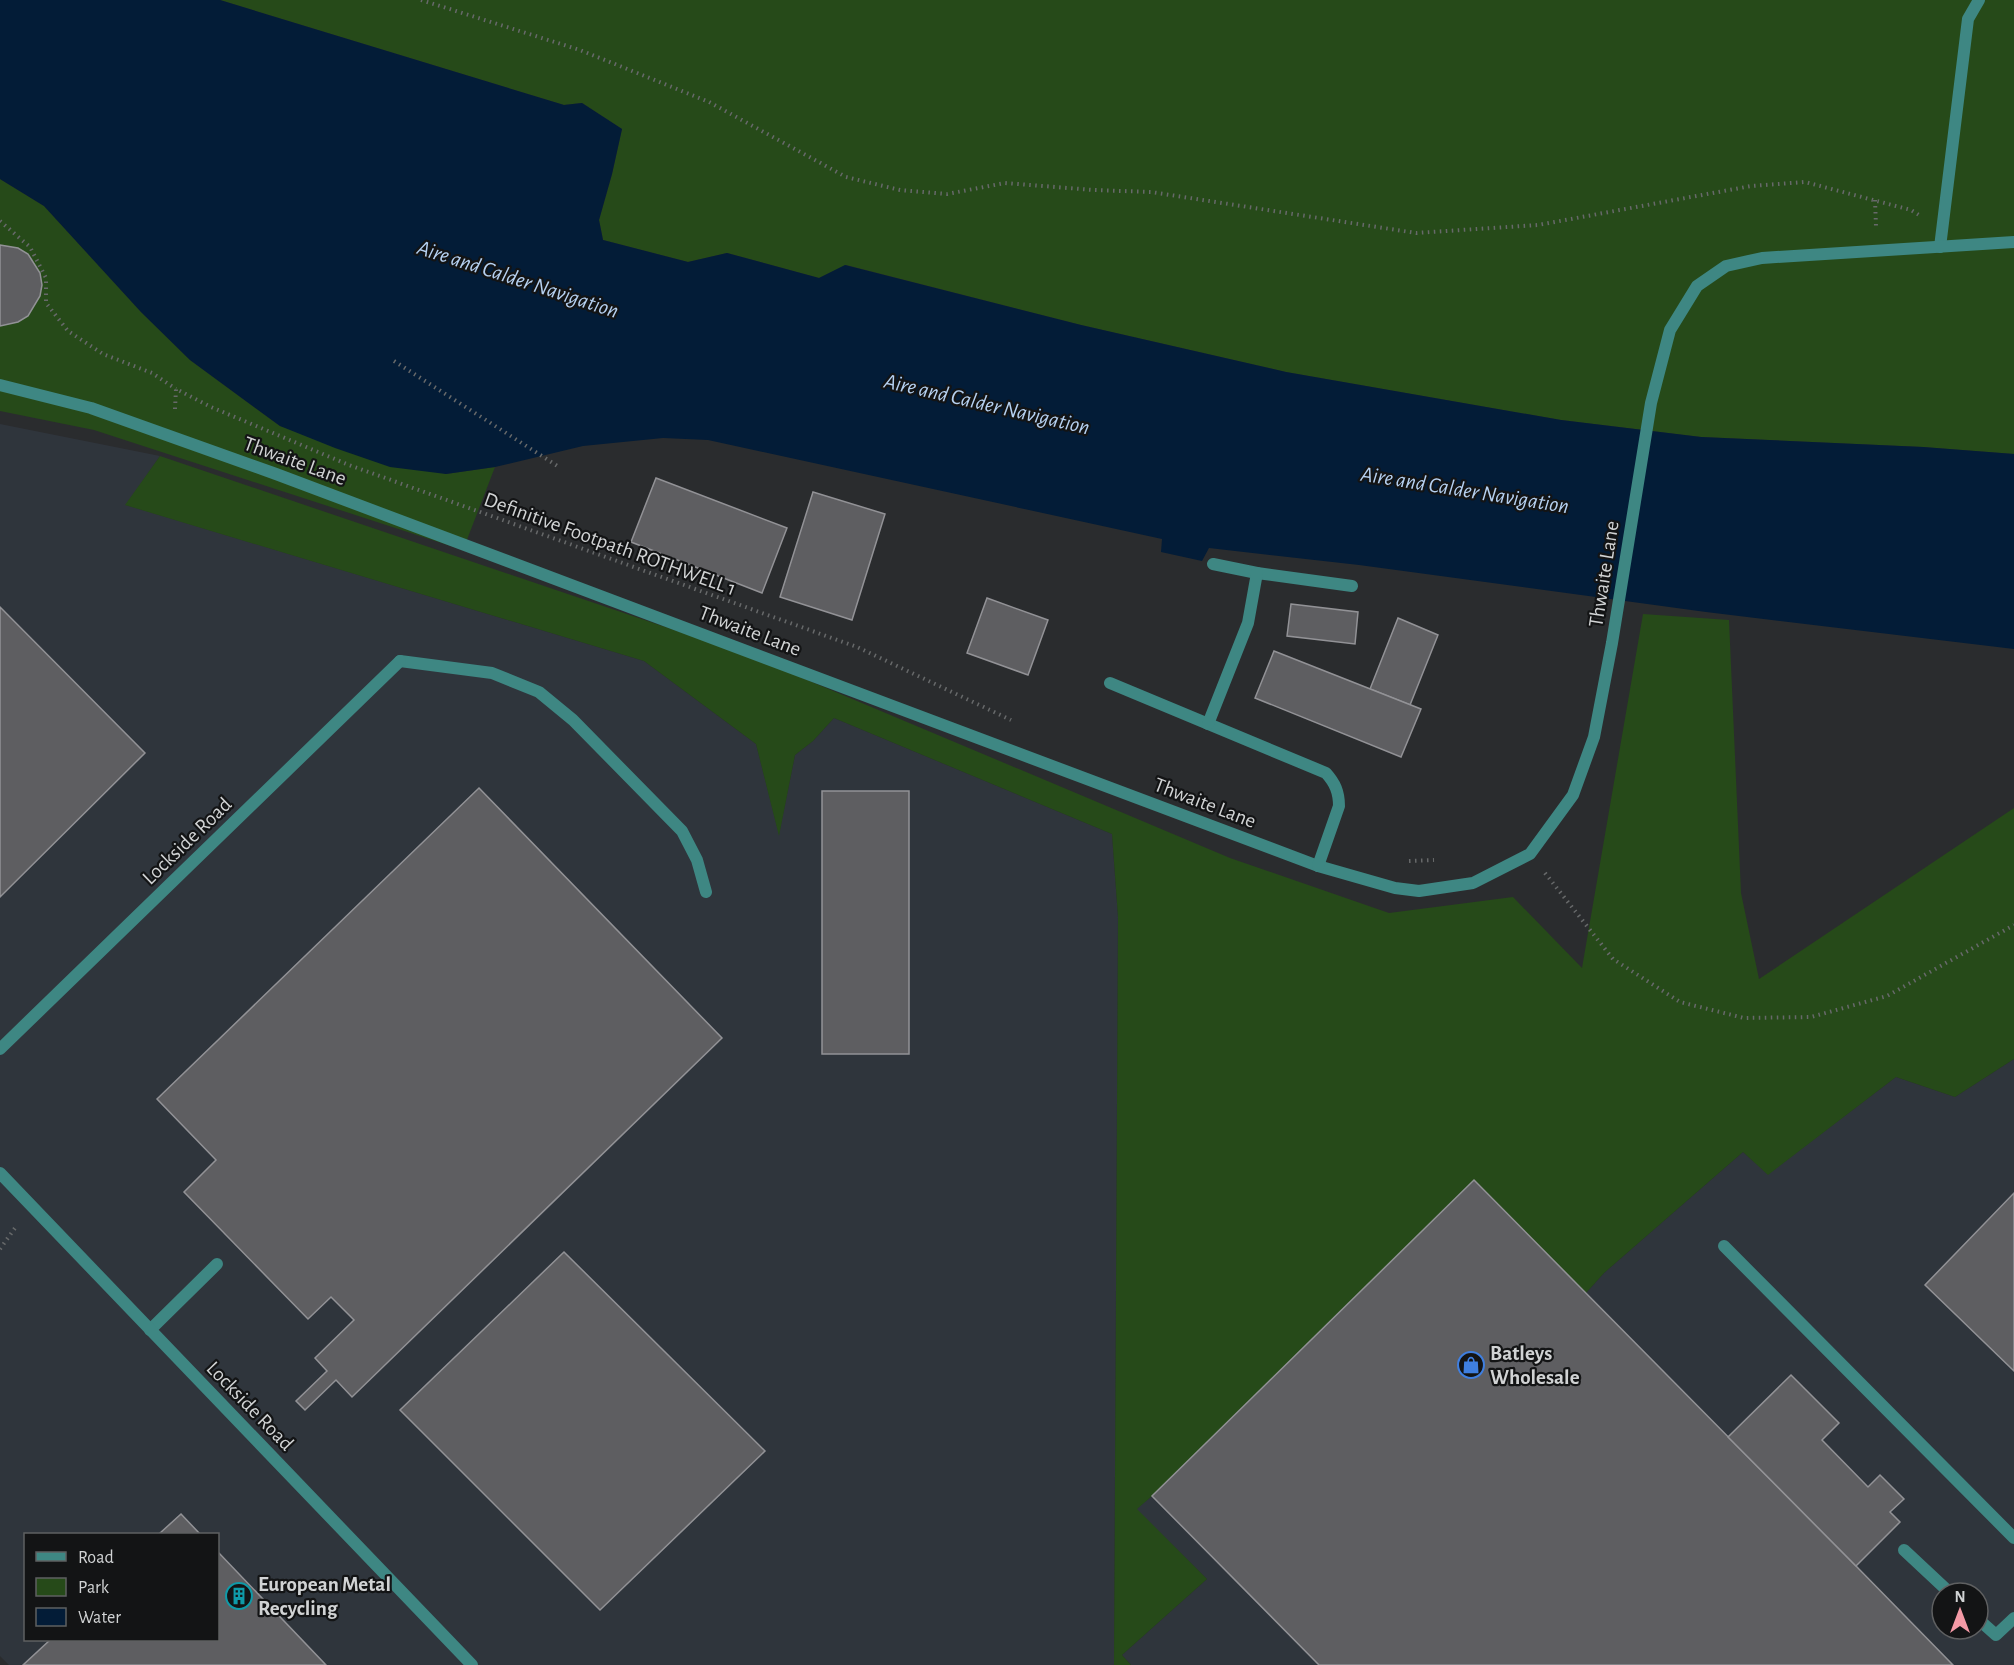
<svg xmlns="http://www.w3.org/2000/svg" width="2014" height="1665" font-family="'Alegreya Sans',sans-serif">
<rect width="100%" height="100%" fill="#2a2c2e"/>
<g fill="#2f353c" fill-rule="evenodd">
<path d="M 0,424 L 160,456 L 126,505 L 644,661 L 756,744 L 779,834 L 795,755 L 813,741 L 834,718 L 1112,834 L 1118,917 L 1114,1665 L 9,1665 L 0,1656 ZM 26,1534 L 218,1534 L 218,1640 L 26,1640 Z"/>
<path d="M 2014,1059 L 2014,1665 L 1131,1665 L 1122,1655 L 1207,1579 L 1136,1509 L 1152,1496 L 1474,1180 L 1586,1293 L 1604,1273 L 1743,1152 L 1768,1174 L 1896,1077 L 1955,1097 ZM 1942,1593 L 1978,1593 L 1978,1629 L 1942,1629 Z"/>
</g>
<g fill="#264a19">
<polygon points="220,0 2014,0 2014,454 1923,447 1701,437 1561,420 1286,372 1081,325 846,265 819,278 727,253 688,262 603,240 599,220 612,174 622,129 582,103 564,105"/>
<polygon points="0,179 44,206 141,312 190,360 280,426 446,474 495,467 463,550 94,430 0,411"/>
<polygon points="160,456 748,655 1230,858 1389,913 1513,897 1582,968 1643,614 1729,620 1741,893 1759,979 2014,808 2014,1059 1955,1097 1896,1077 1768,1175 1743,1152 1604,1273 1586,1293 1474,1180 1152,1496 1137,1509 1207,1579 1122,1655 1131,1665 1114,1665 1118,917 1112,834 834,718 813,741 795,755 779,836 756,744 644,661 125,505"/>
</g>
<polygon fill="#031c37" points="0,0 220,0 564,105 582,103 622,129 612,174 599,220 603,240 688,262 727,253 819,278 845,265 1081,325 1286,372 1561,420 1701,437 1923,447 2014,454 2014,649 1706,612 1359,565 1209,548 1202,561 1161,552 1162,539 708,440 663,438 583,446 495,467 446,474 390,467 335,448 280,426 190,360 141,312 44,206 0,179"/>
<g fill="#5e5e61" stroke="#929296" stroke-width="1.5">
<polygon points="0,245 18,248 28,254 40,273 42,285 40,296 28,316 18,322 0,326"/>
<polygon points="656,478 787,528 762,593 631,542"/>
<polygon points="813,492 885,514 852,620 780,597"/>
<polygon points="987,598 1048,620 1028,675 967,653"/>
<polygon points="1291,604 1358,612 1355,644 1287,636"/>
<polygon points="0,607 145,753 0,897"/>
<polygon points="1398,618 1438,635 1410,705 1370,689"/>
<polygon points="1274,651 1421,709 1401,757 1255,698"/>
<polygon points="479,788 722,1038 352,1397 336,1380 305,1410 296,1401 327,1371 315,1358 354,1320 331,1297 308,1319 184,1192 216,1160 157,1099"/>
<rect x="822" y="791" width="87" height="263"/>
<polygon points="1474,1180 1856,1566 1953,1665 1319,1665 1152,1496"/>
<polygon points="2014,1193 2014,1371 1925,1285"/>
<polygon points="564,1252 765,1451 600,1610 400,1410"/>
<polygon points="1791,1375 1839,1423 1822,1440 1868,1487 1880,1475 1904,1499 1890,1512 1900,1522 1856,1566 1728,1437"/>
<polygon points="181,1514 200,1534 159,1534"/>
<polygon points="218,1552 326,1665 23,1665 50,1640 218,1640"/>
</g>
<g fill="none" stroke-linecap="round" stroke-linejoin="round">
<g stroke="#67696a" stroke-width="4" stroke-dasharray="1.5 4.5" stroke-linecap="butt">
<polyline points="421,0 580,50 709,102 846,177 900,190 947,194 1005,183 1093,190 1151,192 1416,233 1538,225 1751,186 1805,182 1911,210 1919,215"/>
<polyline points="1875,200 1876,226"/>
<polyline points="0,221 30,247 46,278 46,303 68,331 103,354 152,373 176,389"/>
<polyline points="394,361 559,467"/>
<polyline points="175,409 176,389 211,407 349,465 857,647 1011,720"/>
<polyline points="1409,861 1434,860"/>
<polyline points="1545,873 1613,959 1680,1002 1744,1018 1811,1017 1887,996 2014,925"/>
<polyline points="0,1249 15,1228"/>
</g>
<g stroke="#3e8783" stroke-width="12">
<polyline points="1940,247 1968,19 1979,0"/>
<polyline points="0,385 91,408 276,474 1318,866 1395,888 1419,891 1473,883 1530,854 1573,795 1594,737 1612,643 1651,403 1670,330 1697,286 1726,266 1762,258 2014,242"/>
<polyline points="1213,564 1257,573 1352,586"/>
<polyline points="400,661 492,673 539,692 573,720 682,831 697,860 706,892"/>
<path d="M 1110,683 L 1326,773 C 1335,783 1339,792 1339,806 L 1318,866"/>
<polyline points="1208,724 1248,623 1257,573"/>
<polyline points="1724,1246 2014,1538"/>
<polyline points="150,1330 217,1264"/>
<polyline points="1904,1550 1950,1593"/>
<polyline points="1978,1619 1996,1635 2014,1618"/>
</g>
<g stroke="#3e8783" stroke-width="12">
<polyline points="0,1049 400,661"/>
<polyline points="0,1173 472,1665"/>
</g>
</g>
<defs>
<symbol id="shop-ring" viewBox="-11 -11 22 22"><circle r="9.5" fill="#131415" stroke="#3f7fe0" stroke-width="1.5"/><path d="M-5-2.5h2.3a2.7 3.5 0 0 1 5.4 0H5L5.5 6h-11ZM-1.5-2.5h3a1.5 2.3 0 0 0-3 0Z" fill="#3f7fe0"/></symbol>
<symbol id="building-ring" viewBox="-11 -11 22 22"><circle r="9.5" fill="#131415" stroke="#0f9aa8" stroke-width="1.5"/><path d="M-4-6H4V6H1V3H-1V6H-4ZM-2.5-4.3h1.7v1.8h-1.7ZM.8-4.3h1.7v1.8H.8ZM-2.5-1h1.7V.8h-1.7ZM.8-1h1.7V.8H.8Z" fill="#0f9aa8"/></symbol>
</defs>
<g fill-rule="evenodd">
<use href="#shop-ring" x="1456" y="1350" width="30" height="30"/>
<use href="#building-ring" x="224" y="1581" width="30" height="30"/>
</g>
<g text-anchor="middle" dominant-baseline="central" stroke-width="4.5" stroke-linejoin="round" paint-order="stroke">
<g font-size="21" fill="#d1d3d4" stroke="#131415">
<text transform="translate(295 461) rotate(20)">Thwaite Lane</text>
<text transform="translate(610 544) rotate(20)">Definitive Footpath ROTHWELL 1</text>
<text transform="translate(1604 574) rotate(-81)">Thwaite Lane</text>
<text transform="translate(750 631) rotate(21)">Thwaite Lane</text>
<text transform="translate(1205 803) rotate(21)">Thwaite Lane</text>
<text transform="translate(187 841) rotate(-44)">Lockside Road</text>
<text transform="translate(250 1406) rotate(46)">Lockside Road</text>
</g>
<g font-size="21" font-weight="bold" fill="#d1d3d4" stroke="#131415" text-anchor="start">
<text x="1490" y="1353">Batleys<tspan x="1490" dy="24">Wholesale</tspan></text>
<text x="258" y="1584">European Metal<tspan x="258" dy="24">Recycling</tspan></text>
</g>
<g font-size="22" font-style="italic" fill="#b6d1f1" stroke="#131415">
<text transform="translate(518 279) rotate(18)">Aire and Calder Navigation</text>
<text transform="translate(987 404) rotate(13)">Aire and Calder Navigation</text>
<text transform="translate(1465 490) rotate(9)">Aire and Calder Navigation</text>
</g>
</g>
<rect x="24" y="1533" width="195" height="108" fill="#131415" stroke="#5f6061" stroke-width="1.5"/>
<rect x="36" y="1552" width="30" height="9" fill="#3e8783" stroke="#5f6061" stroke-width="1.5"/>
<text x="78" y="1563" font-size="18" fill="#d1d3d4">Road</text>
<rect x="36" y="1578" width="30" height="18" fill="#264a19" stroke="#5f6061" stroke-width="1.5"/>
<text x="78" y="1593" font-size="18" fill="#d1d3d4">Park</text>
<rect x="36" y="1608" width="30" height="18" fill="#031c37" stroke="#5f6061" stroke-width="1.5"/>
<text x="78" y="1623" font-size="18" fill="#d1d3d4">Water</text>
<g transform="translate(1960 1611)"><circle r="28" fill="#131415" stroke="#5f6061" stroke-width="1.5"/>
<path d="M0-4.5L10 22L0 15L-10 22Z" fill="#f49aa6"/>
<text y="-9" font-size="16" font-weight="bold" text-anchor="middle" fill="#d1d3d4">N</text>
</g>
</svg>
